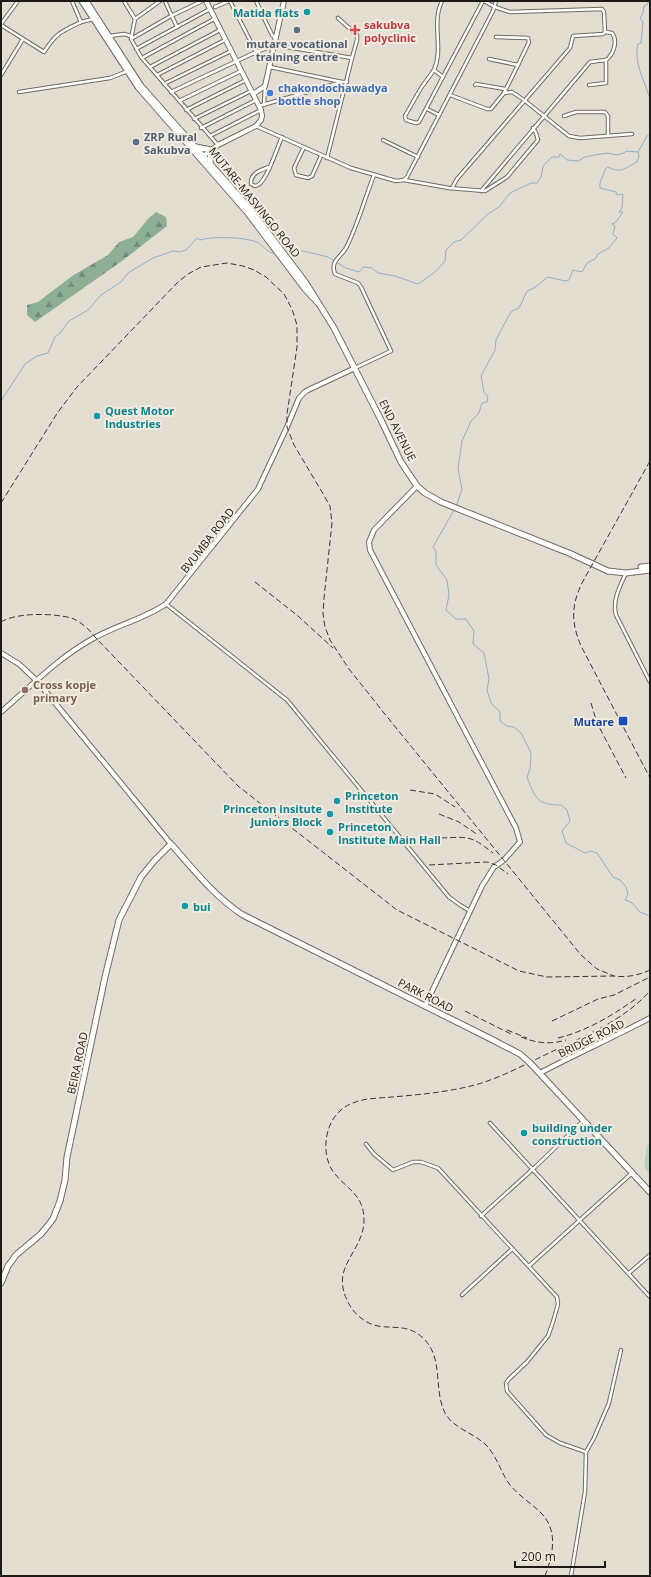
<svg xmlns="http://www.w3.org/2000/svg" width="651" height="1577" font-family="'Open Sans',sans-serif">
<defs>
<pattern id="forest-firs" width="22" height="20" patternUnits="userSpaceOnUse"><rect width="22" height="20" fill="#8caf95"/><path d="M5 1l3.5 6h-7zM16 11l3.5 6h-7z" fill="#728e79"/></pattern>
</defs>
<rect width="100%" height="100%" fill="#e4ded2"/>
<polygon fill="#b4d1bb" points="650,1143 650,1175 644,1166 647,1146"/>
<polygon fill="url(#forest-firs)" points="156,212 166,217 167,226 122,261 35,322 27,315 27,305 38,302 72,276 108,255 119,242 133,237 148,219"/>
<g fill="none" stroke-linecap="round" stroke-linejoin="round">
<g stroke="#90b0cc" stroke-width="1">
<path d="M 648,1 L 648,4 L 644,6 L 643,13 L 640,18 L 643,22 L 641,43 L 638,44 C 633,61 645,82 650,99"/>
<polyline points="285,253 303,251 328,257 346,268 359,272 363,267 372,268 378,273 395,276 418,284 435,272 445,261 446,250 454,242 461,240 488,214 499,207 510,193 531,183 537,183 541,177 543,166 552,157 559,157 560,154 567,160 578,161 585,157 595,155 608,153 617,155 624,153 626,151 638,152 647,136 650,134"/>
<path d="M 1,401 L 25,364 L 37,356 L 48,353 L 55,337 L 60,333 L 69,321 L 88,310 L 101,295 L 121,282 L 128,273 L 153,258 L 173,251 L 180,252 L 186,250 L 197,238 L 200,240 C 213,236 244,237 257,242 C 264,246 267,253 276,254"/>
<path d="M 456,507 L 462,489 L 458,468 L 462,441 L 471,421 L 479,413 L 482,403 L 487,402 L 488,397 L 484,392 L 481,376 L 495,350 L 496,340 L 508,317 L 512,311 L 519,308 L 527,291 L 534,288 L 548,277 L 565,281 L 569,280 L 573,270 L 582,272 L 587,263 L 595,259 L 598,254 L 609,248 L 617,238 L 613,234 L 615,226 L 612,224 L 616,222 L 623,212 L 619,212 L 622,208 L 623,194 L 617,195 L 616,192 L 600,188 C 599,180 604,176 605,169 L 608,167 C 621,174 625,168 637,162 L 639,156 L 638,152"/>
<path d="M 454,510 L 433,547 L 436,551 L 436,565 L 447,580 L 449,595 L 446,610 L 456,619 L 466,619 L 474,631 L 473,644 L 484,653 L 489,679 L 487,690 L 491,703 L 500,712 L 500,721 L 507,726 L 514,727 L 521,733 L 531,753 L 530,769 L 527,777 C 535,798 537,805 561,805 L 567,810 L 570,821 L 562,831 L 566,843 L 585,853 L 591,851 L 597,853 L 613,877 L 620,880 L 626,887 L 628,894 L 625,900 L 631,902 L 640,912 L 650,916"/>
</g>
<defs>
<g id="street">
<polyline points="72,1 81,22 93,19"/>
<polyline points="124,1 135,19 131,39 141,57 218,145"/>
<polyline points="165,1 177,27"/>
<polyline points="230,1 256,52"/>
<polyline points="256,1 272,35 276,39"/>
<path d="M 442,1 C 431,23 444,48 434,70 L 443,77"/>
<path d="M 484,1 L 495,7 L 510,12 L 602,9 L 604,12 L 605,32 L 612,33 C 618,41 614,54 606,60 L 606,83 L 589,85"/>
<polyline points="215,7 229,1"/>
<polyline points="135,19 160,1"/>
<polyline points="1,24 18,1"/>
<path d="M 1,25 L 44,52 C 56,33 62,31 81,22"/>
<polyline points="110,36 124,34 131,36"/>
<polyline points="496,37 528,38 529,42 518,65"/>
<polyline points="131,39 171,16 202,1"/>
<polyline points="136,49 210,9"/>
<polyline points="142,58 214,19"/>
<polyline points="150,67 220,30"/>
<polyline points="270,67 342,82"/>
<polyline points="434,70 421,88 405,116 406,120 416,123 419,122 483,1"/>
<polyline points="1,75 23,39"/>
<polyline points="157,75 225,40"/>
<polyline points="164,84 231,51"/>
<polyline points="475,85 476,84 505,89"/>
<polyline points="19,92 110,78 128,71"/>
<polyline points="171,92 256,52 275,45 352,58 357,40 357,35 338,18"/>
<polyline points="504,93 512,92 524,100 569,136 580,138 632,134"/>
<polyline points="450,95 487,109 491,109 504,93 518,65 489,59"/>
<polyline points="179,101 241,71"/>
<polyline points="264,105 265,86"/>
<polyline points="259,106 342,82 347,82"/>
<polyline points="427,109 439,115"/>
<polyline points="186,110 246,80"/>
<polyline points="564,116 576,112 605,112 608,116 608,136"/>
<polyline points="194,119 251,91"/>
<polyline points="256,126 351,168 396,181 404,180 407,177 493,11 496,1"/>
<polyline points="201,128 256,100"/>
<polyline points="210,136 261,110"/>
<polyline points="383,140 418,157"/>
<polyline points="304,147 294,168 296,175 308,178 312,176 321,156"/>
<polyline points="327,158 352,58"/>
<path d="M 269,167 C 261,170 250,173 251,184 L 255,186 C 266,186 277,147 282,137"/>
<polyline points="404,180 449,188 485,191 507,177 538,140 536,133 533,128"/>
<polyline points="452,188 457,179 570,48 573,36 603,34 605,32"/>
<polyline points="481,191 590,62 606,60"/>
<path d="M 355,368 L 391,351 L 361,287 L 358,283 L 335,274 C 330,261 340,258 346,248 C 357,227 365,198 374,175"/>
<path d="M 626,573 C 620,586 612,601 616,615 L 650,682"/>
<polyline points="166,604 287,700 449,897 460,905 470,911"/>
<polyline points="490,1123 650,1297"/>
<polyline points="366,1144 374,1154 393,1170 413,1162 421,1162 438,1168 557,1297 558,1304 553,1322 548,1336 527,1362 509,1379 506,1383 507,1391 546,1435 560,1443 586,1452"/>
<polyline points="481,1216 533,1169 583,1121"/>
<polyline points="529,1266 632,1173"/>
<polyline points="629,1273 650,1255"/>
<polyline points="462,1295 512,1249"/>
<polyline points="571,1576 585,1492 586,1452 594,1438 609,1403 621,1350"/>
</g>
<g id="secondary">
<polyline points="253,94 265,86 284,1"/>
<polyline points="202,157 218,145 256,126 261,120 262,116 261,110 253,94 206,1"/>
<polyline points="417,486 374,530 369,542 370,550 516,828 520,842 504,860 494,867 482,886 425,1006"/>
<polyline points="1,653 19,664 37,681 171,844"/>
<path d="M 1,712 C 31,686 59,657 94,638 C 117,625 144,619 166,604 L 258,489 L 287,427 L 299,398 L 306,391 L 355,368"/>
<path d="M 540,1073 C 576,1054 614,1037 650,1018"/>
</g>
<g id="highway">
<polyline points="82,1 138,87 247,212 305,289 317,302"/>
<polyline points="86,1 141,86 251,210 306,283 334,328 381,420 401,462 417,486 425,493 441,502 569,553 608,571 626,573 650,570"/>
<polyline points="196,147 211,150 210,163"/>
<polyline points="641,567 650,566"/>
<polyline points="532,1065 650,1192"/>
<path d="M 1,1283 L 8,1266 L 16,1255 L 41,1234 L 53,1219 L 60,1201 L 65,1180 L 67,1157 L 79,1100 L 105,977 L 119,920 L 141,877 L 154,861 L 171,844 C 193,869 215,897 243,915 L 491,1039 L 520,1054 L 529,1062"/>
</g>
</defs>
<use href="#street" stroke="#6f6a5f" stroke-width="4.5"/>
<use href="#secondary" stroke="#6f6a5f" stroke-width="6"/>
<use href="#highway" stroke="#6f6a5f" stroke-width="7"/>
<use href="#street" stroke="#fff" stroke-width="2.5"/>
<use href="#secondary" stroke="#fff" stroke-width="4"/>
<use href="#highway" stroke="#fff" stroke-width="5"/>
<g stroke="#383631" stroke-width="1" stroke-dasharray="6 3" stroke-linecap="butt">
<path d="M 650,461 L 582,583 C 571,606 571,622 581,646 L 650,778"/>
<polyline points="1,503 58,412 77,387 178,282 188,274 201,267 227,263 243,266 254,270 266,277 284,294 292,309 297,325 297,347 287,414 287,427 294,445 322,492 330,506 332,523 324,598 323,614 325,627 330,640 349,669 384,713 581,955 597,969 614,976"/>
<polyline points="255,582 298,616 333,648"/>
<path d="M 1,622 C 16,612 58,613 74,619 C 82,623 90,630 95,637 L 238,786 L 397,910 L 519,971 L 547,977 L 614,976 C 627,978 639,975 650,970"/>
<polyline points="591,703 597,723 626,778"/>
<polyline points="410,790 435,794 455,807"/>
<polyline points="439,814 459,822 478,835"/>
<path d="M 441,838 C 469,837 470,835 493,853"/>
<polyline points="429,865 487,862 496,865 508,874"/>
<polyline points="465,1011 511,1034"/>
<polyline points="552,1021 598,999 614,995 650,977"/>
<polyline points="507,1030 527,1038"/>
<path d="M 521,1037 C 536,1043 550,1045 566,1040"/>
<path d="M 558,1038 C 587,1031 613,1015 637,998"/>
<path d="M 545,1576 C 553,1555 559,1530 540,1512 C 531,1503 519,1496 510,1485 C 501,1473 497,1456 486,1445 C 474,1433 454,1429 445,1413 C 433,1389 444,1359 424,1339 C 409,1324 396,1329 378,1326 C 366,1324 354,1314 349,1304 C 328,1266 364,1253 364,1220 C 364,1193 345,1189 332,1170 C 321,1152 325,1123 341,1110 C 349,1103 358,1101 367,1099 C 403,1096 440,1094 475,1085 C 500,1078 524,1065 547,1054 C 584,1036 622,1022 650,991"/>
</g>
<defs>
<polyline id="highway-bridge" points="529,1062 532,1065"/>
</defs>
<use href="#highway-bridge" stroke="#6f6a5f" stroke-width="7" stroke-linecap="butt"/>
<use href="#highway-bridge" stroke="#fff" stroke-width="5"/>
</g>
<g fill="#0f9aa8" stroke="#f2ebdf" stroke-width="1.5">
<circle cx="307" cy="12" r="4"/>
<circle cx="97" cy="416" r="4"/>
<circle cx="337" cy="801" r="4"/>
<circle cx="330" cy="814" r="4"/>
<circle cx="330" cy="832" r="4"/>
<circle cx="185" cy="906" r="4"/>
<circle cx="524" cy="1133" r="4"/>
</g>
<g fill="#5c6f8a" stroke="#f2ebdf" stroke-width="1.5">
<circle cx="297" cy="30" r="4"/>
<circle cx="136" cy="142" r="4"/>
</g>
<path fill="#e0444e" stroke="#f2ebdf" stroke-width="1.5" d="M353 24h4v4h4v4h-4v4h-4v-4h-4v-4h4z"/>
<circle fill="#3f7fe0" stroke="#f2ebdf" stroke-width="1.5" cx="270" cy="93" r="4"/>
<circle fill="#8d6e63" stroke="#f2ebdf" stroke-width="1.5" cx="25" cy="690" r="4"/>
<rect fill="#1a4fb4" stroke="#f2ebdf" stroke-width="1.5" x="618" y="716" width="10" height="10" rx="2"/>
<g text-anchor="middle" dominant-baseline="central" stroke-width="4" stroke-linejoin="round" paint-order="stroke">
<g font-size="11" font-weight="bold" fill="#0d838f" stroke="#f2ebdf" text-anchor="start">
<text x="299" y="12" text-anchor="end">Matida flats</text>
<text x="105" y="410">Quest Motor<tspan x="105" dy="13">Industries</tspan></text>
<text x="345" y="795">Princeton<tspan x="345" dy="13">Institute</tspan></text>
<text x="322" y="808" text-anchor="end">Princeton insitute<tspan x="322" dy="13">Juniors Block</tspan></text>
<text x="338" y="826">Princeton<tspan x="338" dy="13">Institute Main Hall</tspan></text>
<text x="193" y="906">bui</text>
<text x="532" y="1127">building under<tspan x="532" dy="13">construction</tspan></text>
</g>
<g font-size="11" font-weight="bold" fill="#be3a42" stroke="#f2ebdf" text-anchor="start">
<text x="364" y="24">sakubva<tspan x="364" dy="13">polyclinic</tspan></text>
</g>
<g font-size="11" font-weight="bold" fill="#4e5e75" stroke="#f2ebdf">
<text x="297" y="43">mutare vocational<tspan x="297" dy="13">training centre</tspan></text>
<text x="144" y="136" text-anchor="start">ZRP Rural<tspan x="144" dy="13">Sakubva</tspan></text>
</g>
<g font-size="11" font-weight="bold" fill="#366cbe" stroke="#f2ebdf" text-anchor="start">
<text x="278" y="87">chakondochawadya<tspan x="278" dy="13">bottle shop</tspan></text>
</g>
<g font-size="11" fill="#1d1b17" stroke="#f2ebdf">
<text transform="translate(255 202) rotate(51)">MUTARE-MASVINGO ROAD</text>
<text transform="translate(398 430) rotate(63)">END AVENUE</text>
<text transform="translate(207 540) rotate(-52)">BVUMBA ROAD</text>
<text transform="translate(426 995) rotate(27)">PARK ROAD</text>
<text transform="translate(591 1038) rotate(-26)">BRIDGE ROAD</text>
<text transform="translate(77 1063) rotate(-78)">BEIRA ROAD</text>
</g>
<g font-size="11" font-weight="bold" fill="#785e54" stroke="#f2ebdf" text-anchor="start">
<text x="33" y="684">Cross kopje<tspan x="33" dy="13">primary</tspan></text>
</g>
<g font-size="11" font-weight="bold" fill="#164399" stroke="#f2ebdf" text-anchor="end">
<text x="614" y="721">Mutare</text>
</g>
</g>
<rect width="651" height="1577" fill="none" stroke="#1d1b17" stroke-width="4"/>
<path d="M515 1561v6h90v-6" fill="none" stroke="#1d1b17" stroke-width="2"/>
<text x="521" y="1561" font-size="12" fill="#1d1b17" stroke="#f2ebdf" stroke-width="3" paint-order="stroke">200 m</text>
</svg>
